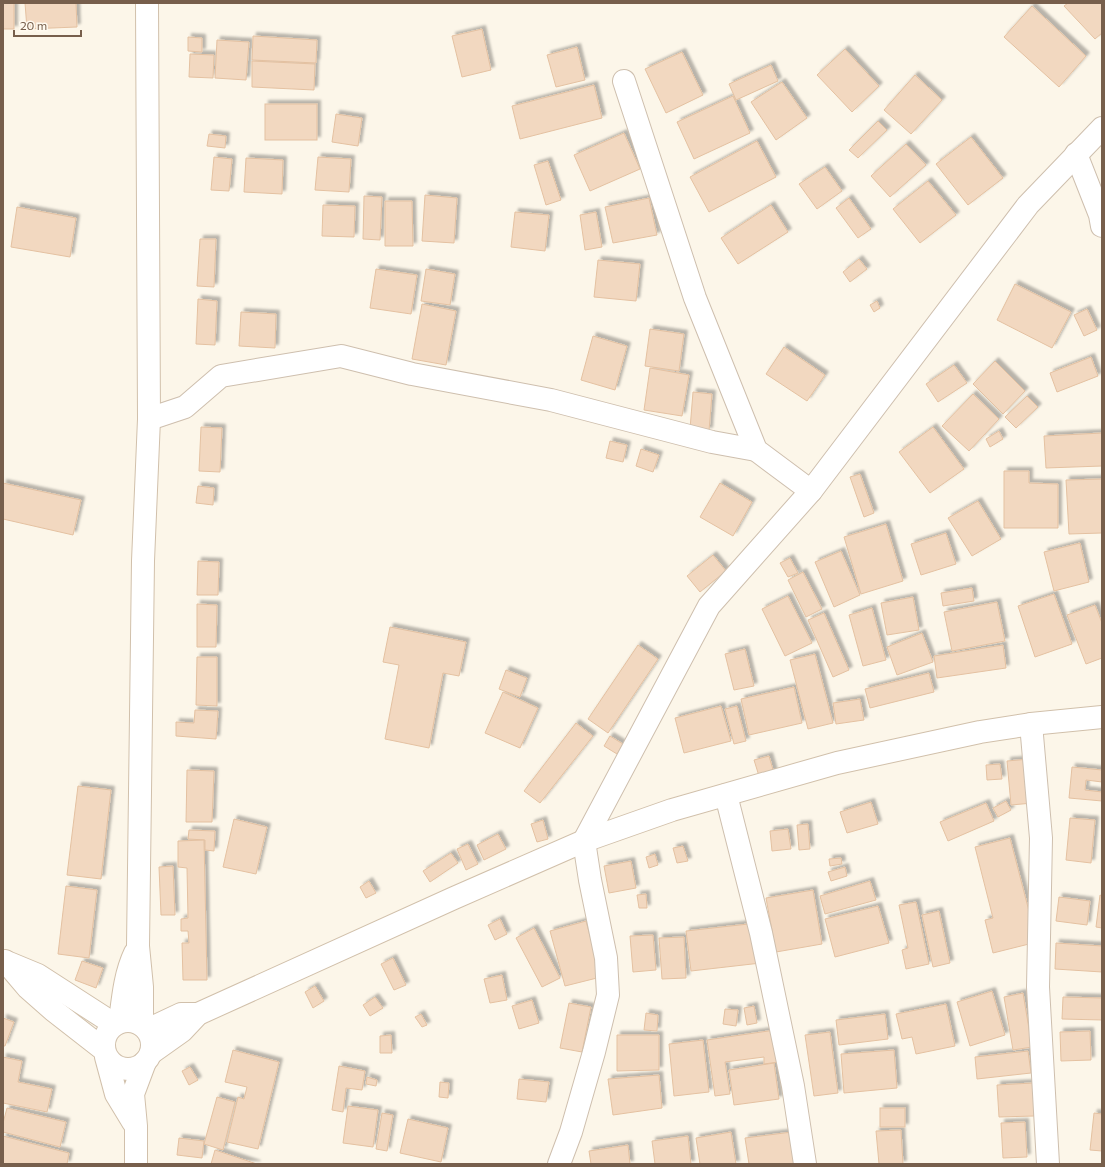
<svg xmlns="http://www.w3.org/2000/svg" width="1105" height="1167" font-family="Commissioner,sans-serif">
<defs>
<filter id="shadow"><feDropShadow dx="3.5" dy="-3.5" stdDeviation="1" flood-color="#0004"/></filter>
</defs>
<rect width="100%" height="100%" fill="#fcf6e9"/>
<g fill="#f2d8c0" stroke="#e4c1a1" filter="url(#shadow)">
<rect x="3" y="3" width="11" height="26"/>
<polygon points="25,3 76,3 77,27 27,29"/>
<polygon points="1068,3 1102,3 1102,33 1095,39 1064,6"/>
<polygon points="1032,6 1086,56 1059,87 1004,37"/>
<polygon points="482,29 491,70 462,77 452,36"/>
<polygon points="253,36 317,40 316,63 252,60"/>
<polygon points="188,37 202,38 202,52 188,51"/>
<polygon points="217,40 249,42 246,80 215,78"/>
<polygon points="577,47 585,80 556,87 547,55"/>
<polygon points="845,49 879,86 852,112 817,75"/>
<polygon points="682,52 703,95 666,113 645,69"/>
<polygon points="190,54 214,55 213,78 189,77"/>
<polygon points="252,61 315,64 314,90 252,87"/>
<polygon points="771,65 778,81 736,100 729,84"/>
<polygon points="915,75 942,100 911,134 884,110"/>
<polygon points="782,82 807,118 776,140 751,102"/>
<polygon points="594,85 602,118 520,139 512,106"/>
<polygon points="733,96 750,133 694,159 677,122"/>
<rect x="265" y="104" width="52" height="36"/>
<polygon points="336,114 362,118 358,146 332,142"/>
<polygon points="878,121 887,130 858,158 849,150"/>
<polygon points="624,133 640,169 590,191 574,155"/>
<polygon points="209,134 226,136 225,148 207,146"/>
<polygon points="971,137 1003,178 968,205 936,164"/>
<polygon points="757,141 776,177 709,212 690,177"/>
<polygon points="906,144 926,165 890,197 871,176"/>
<polygon points="214,157 232,159 229,191 211,190"/>
<polygon points="318,157 351,159 349,192 315,190"/>
<polygon points="246,158 283,160 282,194 244,192"/>
<polygon points="548,161 561,200 546,205 534,165"/>
<polygon points="825,167 842,191 817,209 799,184"/>
<polygon points="928,181 956,215 920,243 893,209"/>
<polygon points="425,195 457,198 454,243 422,241"/>
<polygon points="364,196 382,197 380,240 363,239"/>
<polygon points="649,198 657,235 613,243 605,207"/>
<polygon points="849,198 871,229 858,238 836,208"/>
<polygon points="385,201 412,201 413,246 385,246"/>
<polygon points="323,205 355,206 354,237 322,236"/>
<polygon points="771,205 788,232 738,264 721,238"/>
<polygon points="17,207 76,218 70,257 11,247"/>
<polygon points="515,212 549,215 545,251 511,247"/>
<polygon points="596,212 602,247 585,250 580,215"/>
<polygon points="200,239 216,239 214,287 197,286"/>
<polygon points="859,259 867,269 850,282 843,272"/>
<polygon points="598,260 640,264 636,301 594,297"/>
<polygon points="376,269 417,275 411,314 370,308"/>
<polygon points="426,269 455,274 450,305 421,301"/>
<polygon points="1015,284 1071,312 1052,348 997,320"/>
<polygon points="198,299 217,301 215,345 196,344"/>
<polygon points="877,301 880,308 874,312 870,305"/>
<polygon points="422,304 456,311 446,365 412,359"/>
<polygon points="1087,309 1097,330 1084,336 1074,315"/>
<polygon points="241,312 276,314 275,348 239,346"/>
<polygon points="650,329 684,334 679,371 645,366"/>
<polygon points="593,336 627,346 615,390 581,380"/>
<polygon points="784,347 825,375 807,401 766,374"/>
<polygon points="1091,357 1098,376 1057,392 1050,373"/>
<polygon points="995,361 1025,391 1003,414 973,384"/>
<polygon points="954,365 967,383 938,402 926,384"/>
<polygon points="650,368 689,375 682,416 644,410"/>
<polygon points="693,392 712,394 709,431 690,429"/>
<polygon points="973,394 999,419 969,451 942,426"/>
<polygon points="1027,396 1038,407 1016,428 1005,417"/>
<polygon points="201,427 222,428 220,472 199,471"/>
<polygon points="933,427 964,469 930,493 899,452"/>
<polygon points="999,431 1003,439 990,447 986,439"/>
<polygon points="1102,433 1102,466 1046,468 1044,436"/>
<polygon points="610,441 627,445 623,462 606,458"/>
<polygon points="641,449 659,455 653,472 636,466"/>
<polygon points="1004,471 1029,471 1029,483 1058,484 1058,528 1004,528"/>
<polygon points="860,474 874,513 864,517 850,477"/>
<polygon points="1102,479 1102,533 1069,534 1066,480"/>
<polygon points="3,483 81,500 73,535 3,519"/>
<polygon points="720,483 752,502 733,536 700,517"/>
<polygon points="198,486 214,488 213,505 196,503"/>
<polygon points="978,501 1001,539 972,556 948,518"/>
<polygon points="886,524 903,581 861,594 844,537"/>
<polygon points="946,533 956,564 921,575 911,544"/>
<polygon points="1080,543 1089,582 1054,591 1044,552"/>
<polygon points="841,551 860,595 834,607 815,562"/>
<polygon points="713,555 726,571 700,592 687,576"/>
<polygon points="790,558 798,573 788,577 780,563"/>
<polygon points="198,561 219,562 218,595 197,595"/>
<polygon points="803,572 822,609 806,617 788,580"/>
<polygon points="972,588 974,601 943,606 941,593"/>
<polygon points="1054,594 1072,644 1035,657 1018,606"/>
<polygon points="788,596 812,643 785,656 762,609"/>
<polygon points="913,597 919,630 887,635 881,603"/>
<polygon points="997,602 1005,641 952,651 944,612"/>
<polygon points="197,604 217,605 216,647 197,647"/>
<polygon points="1095,605 1102,623 1102,658 1086,664 1067,615"/>
<polygon points="872,608 886,660 863,666 849,615"/>
<polygon points="824,613 849,670 833,677 808,620"/>
<polygon points="390,627 466,642 459,676 443,673 429,748 385,739 399,665 383,662"/>
<polygon points="922,633 933,662 897,675 887,647"/>
<polygon points="638,645 658,659 608,733 588,719"/>
<polygon points="1003,645 1006,668 937,678 934,656"/>
<polygon points="745,649 754,686 734,690 725,654"/>
<polygon points="815,654 833,723 808,729 790,660"/>
<polygon points="197,657 217,657 217,706 196,705"/>
<polygon points="506,670 527,678 520,697 499,689"/>
<polygon points="929,673 934,692 870,708 865,689"/>
<polygon points="794,687 802,723 749,735 741,699"/>
<polygon points="503,692 538,708 520,748 485,733"/>
<polygon points="860,699 864,720 836,724 833,703"/>
<polygon points="721,706 731,741 684,753 675,718"/>
<polygon points="737,706 746,741 734,744 725,709"/>
<polygon points="195,710 218,711 216,739 176,736 176,722 194,723"/>
<polygon points="576,723 593,736 540,803 524,791"/>
<polygon points="610,736 623,744 617,754 604,746"/>
<polygon points="769,756 774,773 759,776 754,760"/>
<polygon points="1030,759 1033,803 1011,805 1007,761"/>
<polygon points="1000,764 1002,779 987,780 986,765"/>
<polygon points="1072,767 1102,770 1102,782 1086,780 1085,790 1102,792 1102,801 1069,798"/>
<polygon points="187,770 214,771 212,822 186,822"/>
<polygon points="78,786 111,790 101,879 67,875"/>
<polygon points="1006,801 1011,810 998,817 993,808"/>
<polygon points="871,802 878,824 847,833 840,812"/>
<polygon points="986,803 994,821 948,841 940,822"/>
<polygon points="1070,818 1095,820 1091,863 1066,860"/>
<polygon points="234,819 267,827 256,874 223,867"/>
<polygon points="543,820 548,839 537,842 531,824"/>
<polygon points="808,824 810,849 799,850 797,825"/>
<polygon points="788,829 791,849 772,851 770,831"/>
<polygon points="189,830 215,831 214,851 205,850 205,840 188,839"/>
<polygon points="498,834 506,849 484,860 477,845"/>
<polygon points="1010,838 1037,942 993,953 985,920 993,918 975,847"/>
<polygon points="204,840 207,980 183,980 182,943 189,943 188,931 181,931 181,919 188,918 187,868 178,867 178,841"/>
<polygon points="468,844 478,864 466,870 457,849"/>
<polygon points="683,846 688,861 677,863 673,848"/>
<polygon points="451,853 458,863 430,882 423,871"/>
<polygon points="655,854 658,865 649,868 646,857"/>
<polygon points="841,858 842,864 830,866 829,859"/>
<polygon points="631,861 636,888 609,893 604,866"/>
<polygon points="173,866 175,915 161,915 159,867"/>
<polygon points="845,867 847,876 831,881 828,872"/>
<polygon points="369,881 376,893 366,898 360,887"/>
<polygon points="870,881 876,900 825,914 820,896"/>
<polygon points="66,886 97,890 89,958 58,954"/>
<polygon points="813,890 822,944 776,952 766,898"/>
<polygon points="646,894 647,908 639,908 637,895"/>
<polygon points="1100,895 1102,896 1102,928 1096,927"/>
<polygon points="1059,897 1090,901 1087,925 1056,921"/>
<polygon points="916,902 929,964 906,969 902,950 908,948 899,905"/>
<polygon points="878,906 889,943 835,957 825,919"/>
<polygon points="939,911 950,963 933,967 922,915"/>
<polygon points="500,919 507,934 495,940 488,925"/>
<polygon points="586,921 601,977 565,986 550,931"/>
<polygon points="757,923 761,963 691,971 686,931"/>
<polygon points="534,928 560,978 542,987 516,938"/>
<polygon points="653,935 656,970 633,972 630,936"/>
<polygon points="684,937 686,978 662,979 659,938"/>
<polygon points="1056,943 1102,946 1102,972 1055,969"/>
<polygon points="393,958 406,985 394,990 381,964"/>
<polygon points="82,961 103,968 96,988 75,980"/>
<polygon points="502,975 507,1000 490,1003 484,979"/>
<polygon points="315,986 324,1001 313,1008 305,992"/>
<polygon points="992,991 1005,1035 970,1046 957,1002"/>
<polygon points="1023,993 1032,1047 1013,1050 1004,997"/>
<polygon points="375,997 383,1008 370,1016 363,1005"/>
<polygon points="1063,997 1102,998 1102,1020 1062,1019"/>
<polygon points="532,1000 539,1023 519,1029 512,1006"/>
<polygon points="569,1003 591,1007 582,1052 560,1048"/>
<polygon points="946,1004 955,1046 916,1054 912,1037 902,1039 896,1014"/>
<polygon points="754,1006 757,1023 747,1025 744,1008"/>
<polygon points="725,1009 738,1010 736,1026 723,1024"/>
<polygon points="646,1013 658,1015 657,1031 644,1030"/>
<polygon points="421,1014 427,1025 422,1027 415,1017"/>
<polygon points="885,1014 888,1039 839,1045 836,1020"/>
<polygon points="3,1018 14,1022 5,1046 3,1046"/>
<polygon points="775,1030 779,1062 764,1064 764,1057 725,1062 730,1094 715,1096 707,1040"/>
<polygon points="1090,1031 1091,1060 1061,1061 1060,1032"/>
<polygon points="830,1032 838,1093 814,1096 805,1035"/>
<polygon points="391,1035 392,1053 380,1053 380,1036"/>
<polygon points="617,1035 659,1035 659,1070 617,1071"/>
<polygon points="703,1040 709,1092 674,1096 669,1044"/>
<polygon points="233,1050 279,1062 258,1149 227,1142 238,1097 244,1099 247,1087 225,1082"/>
<polygon points="894,1050 897,1088 844,1093 841,1054"/>
<polygon points="1028,1051 1031,1073 977,1079 975,1057"/>
<polygon points="3,1057 22,1061 18,1082 52,1089 47,1112 3,1103"/>
<polygon points="774,1063 779,1099 734,1105 729,1070"/>
<polygon points="339,1066 365,1071 362,1090 346,1088 343,1112 332,1110"/>
<polygon points="190,1067 198,1080 189,1085 182,1071"/>
<polygon points="659,1075 662,1108 613,1115 608,1079"/>
<polygon points="367,1077 377,1080 376,1086 366,1084"/>
<polygon points="519,1079 549,1082 546,1102 517,1099"/>
<polygon points="440,1082 449,1083 448,1098 439,1097"/>
<polygon points="1033,1083 1034,1116 999,1117 997,1085"/>
<polygon points="217,1097 235,1102 223,1150 204,1144"/>
<polygon points="348,1106 378,1110 373,1147 343,1143"/>
<polygon points="7,1108 66,1122 60,1147 3,1132 3,1123"/>
<rect x="880" y="1108" width="25" height="19"/>
<polygon points="382,1113 393,1115 387,1151 376,1149"/>
<polygon points="1094,1113 1102,1114 1102,1151 1090,1150"/>
<polygon points="408,1119 448,1128 441,1162 400,1153"/>
<polygon points="1025,1122 1027,1157 1003,1158 1001,1123"/>
<polygon points="901,1130 903,1164 879,1164 876,1131"/>
<polygon points="731,1132 736,1164 700,1164 696,1138"/>
<polygon points="792,1132 796,1164 749,1164 745,1138"/>
<polygon points="3,1136 69,1153 67,1164 3,1164"/>
<polygon points="688,1136 691,1164 655,1164 652,1141"/>
<polygon points="179,1138 204,1141 202,1158 177,1155"/>
<polygon points="628,1145 630,1164 591,1164 589,1151"/>
<polygon points="215,1150 257,1164 211,1164"/>
</g>
<g fill="none" stroke-linecap="round" stroke-linejoin="round">
<defs>
<g id="street">
<polyline points="624,81 695,298 756,450 811,491"/>
<polyline points="1076,154 1100,215 1102,226"/>
<polyline points="149,419 185,407 221,376 341,356 412,374 551,400 712,442 756,450"/>
<polyline points="1031,724 1041,838 1038,987 1048,1164"/>
<polyline points="726,795 761,933 793,1086 805,1164"/>
<polyline points="559,1164 571,1132 594,1052 608,995 606,958 590,880 584,841 709,606 811,491 1028,205 1102,128"/>
</g>
<g id="secondary">
<polyline points="5,961 28,988 53,1010 103,1049"/>
<polyline points="9,963 38,975 114,1024"/>
<circle cx="128" cy="1045" r="24"/>
<path d="M 120,1021 C 123,997 125,974 135,953"/>
<polyline points="142,1025 142,987 138,946 143,561 149,419 147,3"/>
<polyline points="147,1030 181,1014 198,1014"/>
<polyline points="151,1053 182,1031 198,1014 454,898 584,841 672,810 837,763 980,732 1031,724 1102,717"/>
<polyline points="106,1057 116,1094 133,1122"/>
<polyline points="136,1164 136,1126 133,1094 145,1062"/>
</g>
</defs>
<use href="#street" stroke="#cebfae" stroke-width="24"/>
<use href="#secondary" stroke="#d1c0ab" stroke-width="24"/>
<use href="#street" stroke="#fff" stroke-width="22"/>
<use href="#secondary" stroke="#fff" stroke-width="22"/>
</g>
<rect width="1105" height="1167" fill="none" stroke="#775f4c" stroke-width="8"/>
<path d="M14 30v6h67v-6" fill="none" stroke="#775f4c" stroke-width="2"/>
<text x="20" y="30" font-size="12" fill="#775f4c" stroke="#fffaef" stroke-width="3" paint-order="stroke">20 m</text>
</svg>
